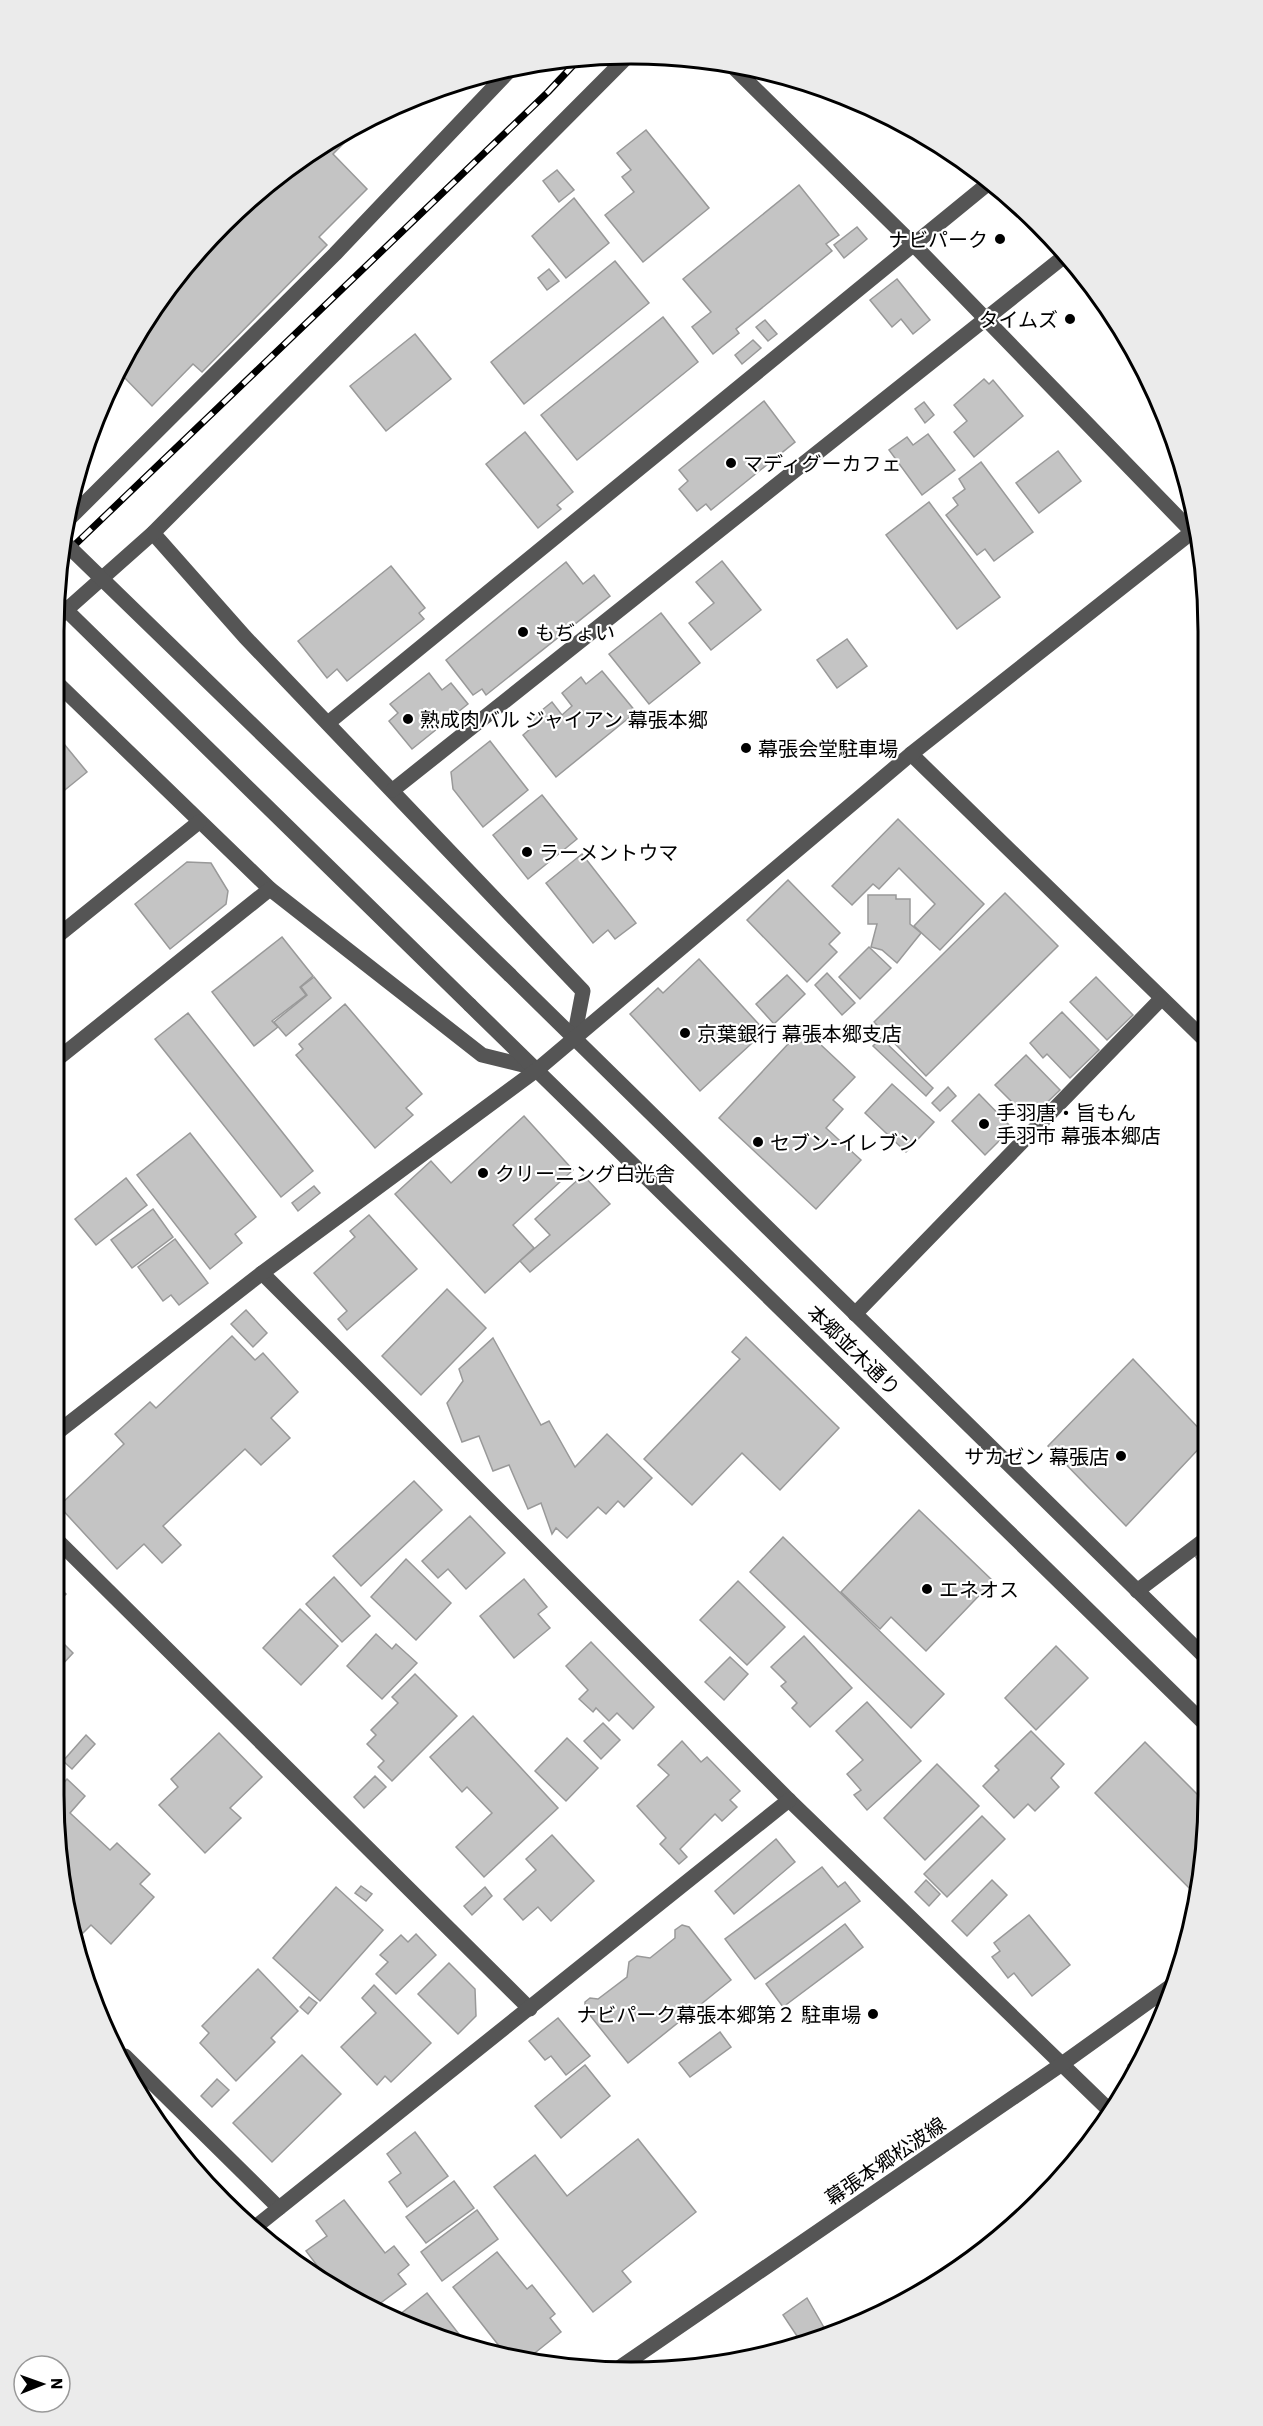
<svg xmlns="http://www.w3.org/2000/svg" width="1263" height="2426" font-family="'IBM Plex Sans','Noto Sans JP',sans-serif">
<rect width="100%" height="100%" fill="#fff"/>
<g fill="#c4c4c4" stroke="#999" stroke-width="1.5">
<polygon points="366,121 333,154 367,189 319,237 327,245 202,372 193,364 152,406 121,374 110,385 174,280 251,197 343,131"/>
<polygon points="646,130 709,208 643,262 605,215 634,192 622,177 631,170 617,153"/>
<polygon points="557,170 574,190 559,202 543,181"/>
<polygon points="799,185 839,235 826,244 832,251 736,329 739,333 713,354 692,327 711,312 683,279"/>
<polygon points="574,198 609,243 566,278 532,236"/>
<polygon points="857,227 867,239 844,258 834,245"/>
<polygon points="615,261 649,303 524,404 491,362"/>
<polygon points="549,269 559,281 547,290 538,278"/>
<polygon points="897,279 930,320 913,334 901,319 892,327 870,300"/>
<polygon points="663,317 698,362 577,460 541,415"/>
<polygon points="765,320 777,334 768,341 756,327"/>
<polygon points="415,334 451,379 386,431 350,386"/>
<polygon points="753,340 761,348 742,364 735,355"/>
<polygon points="984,379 989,384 993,380 1023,416 974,457 954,432 967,421 954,405"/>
<polygon points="764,401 795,442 711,510 706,504 697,511 679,489 688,481 679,470"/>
<polygon points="924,402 934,415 925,423 915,409"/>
<polygon points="525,432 573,492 557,505 561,509 538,528 486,464"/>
<polygon points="928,434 955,470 922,495 889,450 907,437 913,445"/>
<polygon points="1058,451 1081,481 1039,513 1016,483"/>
<polygon points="981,462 1033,532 994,561 985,549 977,555 946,515 958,505 953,498 965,489 959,479"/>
<polygon points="929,502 1000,597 957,629 886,535"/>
<polygon points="722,561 761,610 711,650 689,623 714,603 696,582"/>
<polygon points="566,562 583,584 594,575 610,596 486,695 482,689 473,695 446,660"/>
<polygon points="391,566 425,608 419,613 424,619 347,681 337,669 327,678 298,641"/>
<polygon points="661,613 700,663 649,704 609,654"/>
<polygon points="847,639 867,666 837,688 817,660"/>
<polygon points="602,671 636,712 556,777 523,735 536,724 531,719 552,702 562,715 572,706 562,693 581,677 586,684"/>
<polygon points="429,673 442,690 451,683 468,704 412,749 389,721 398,713 390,704"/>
<polygon points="55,733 87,772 55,798"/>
<polygon points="490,741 528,790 483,827 453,789 451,772"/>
<polygon points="542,795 577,839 528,879 493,835"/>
<polygon points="898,819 984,904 940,950 914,926 935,904 899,868 879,889 873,884 852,905 832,886"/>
<polygon points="582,854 636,923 615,939 608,930 593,943 546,883"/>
<polygon points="187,862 211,863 228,891 226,904 170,949 135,904"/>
<polygon points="788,880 840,933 829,944 837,952 807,982 747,920"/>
<polygon points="1005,893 1058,946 926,1076 874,1022"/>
<polygon points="868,895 896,895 896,899 910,899 910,924 921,933 897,963 882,950 871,947 877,924 868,924"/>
<polygon points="282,937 313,976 300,987 306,995 272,1021 278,1027 254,1046 212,992"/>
<polygon points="869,947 891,968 860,999 839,977"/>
<polygon points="699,959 765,1031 700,1091 630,1014 658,988 663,993"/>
<polygon points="827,973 855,1003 842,1015 815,985"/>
<polygon points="787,975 805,994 774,1024 756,1004"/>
<polygon points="314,977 331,998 286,1036 274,1022 307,995 301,987"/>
<polygon points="1096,977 1133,1015 1107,1040 1070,1002"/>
<polygon points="345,1004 422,1094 406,1108 413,1115 375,1148 296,1055 303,1049 299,1044"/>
<polygon points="1062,1012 1099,1050 1070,1078 1047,1054 1043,1058 1030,1043"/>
<polygon points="188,1013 313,1171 281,1197 155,1039"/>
<polygon points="803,1028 855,1077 833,1100 843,1109 826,1128 861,1160 816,1209 719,1118"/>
<polygon points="881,1038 933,1088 926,1096 873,1046"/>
<polygon points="1026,1055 1060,1090 1035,1114 1027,1107 1022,1112 995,1085"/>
<polygon points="892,1084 934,1122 906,1152 865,1113"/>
<polygon points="948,1087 956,1096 940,1111 932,1103"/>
<polygon points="979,1094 1012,1128 985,1155 952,1121"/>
<polygon points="524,1116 573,1170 513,1225 534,1248 485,1293 395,1194 431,1161 451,1183"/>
<polygon points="190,1133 256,1217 235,1234 242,1243 210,1269 137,1175"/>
<polygon points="583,1175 610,1204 530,1272 520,1261 550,1235 535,1219"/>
<polygon points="126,1178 147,1205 96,1245 75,1219"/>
<polygon points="314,1186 320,1193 298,1211 292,1203"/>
<polygon points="153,1209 173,1237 132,1268 111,1240"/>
<polygon points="369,1215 417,1269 347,1330 338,1319 347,1311 314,1273 355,1237 350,1231"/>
<polygon points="175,1239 208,1283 179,1305 171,1295 163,1301 138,1267"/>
<polygon points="447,1289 486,1328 421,1395 382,1356"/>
<polygon points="246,1310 267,1333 253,1347 231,1324"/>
<polygon points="232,1336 255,1360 263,1353 298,1392 271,1418 290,1438 261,1465 245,1449 163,1526 181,1545 162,1563 144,1544 117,1569 59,1506 124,1444 115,1434 150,1402 156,1408"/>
<polygon points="746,1337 839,1428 780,1490 742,1453 692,1505 644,1459 740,1359 732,1352"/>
<polygon points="493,1338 541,1425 549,1421 575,1467 607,1434 652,1478 624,1507 618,1501 606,1514 598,1507 567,1538 556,1528 552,1534 541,1503 528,1509 509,1465 493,1471 479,1436 462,1442 447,1403 463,1381 459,1369"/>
<polygon points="1133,1359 1207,1437 1207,1440 1126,1526 1048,1446"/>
<polygon points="414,1481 442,1510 361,1586 333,1556"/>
<polygon points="919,1510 993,1581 926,1651 891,1617 880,1629 841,1592"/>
<polygon points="470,1516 505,1553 466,1589 448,1569 438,1578 422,1561"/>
<polygon points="783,1537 944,1694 911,1728 750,1572"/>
<polygon points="1207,1548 1207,1573 1195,1556"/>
<polygon points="406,1559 451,1603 416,1640 371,1597"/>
<polygon points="334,1577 370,1616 342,1642 306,1604"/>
<polygon points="524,1579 547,1607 538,1614 550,1628 514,1658 480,1616"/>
<polygon points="738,1581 785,1627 747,1665 700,1620"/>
<polygon points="54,1583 66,1594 54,1606"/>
<polygon points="300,1609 338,1646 301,1685 263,1648"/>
<polygon points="54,1634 73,1653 61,1666 54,1659"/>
<polygon points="376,1634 392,1649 396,1644 417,1663 382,1699 347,1666"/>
<polygon points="804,1636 852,1688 810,1727 792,1708 797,1703 781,1686 786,1682 771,1667"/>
<polygon points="591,1642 654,1707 633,1729 617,1713 609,1721 596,1708 593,1712 579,1699 588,1690 566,1666"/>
<polygon points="1056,1646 1088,1678 1036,1730 1005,1698"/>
<polygon points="730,1657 748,1674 724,1700 705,1682"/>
<polygon points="415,1674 457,1716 392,1781 378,1767 384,1761 367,1744 376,1735 371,1730 398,1703 392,1697"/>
<polygon points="867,1702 921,1761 867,1810 854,1795 861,1790 847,1774 863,1760 836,1731"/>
<polygon points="473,1716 558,1808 484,1877 456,1847 492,1813 467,1787 462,1792 430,1757"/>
<polygon points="603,1723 620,1740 601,1759 584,1741"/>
<polygon points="1031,1731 1064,1764 1051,1778 1059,1787 1035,1811 1028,1804 1014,1818 983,1786 999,1770 995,1766"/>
<polygon points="219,1733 262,1777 230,1808 241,1818 205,1853 159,1805 178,1787 171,1779"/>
<polygon points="86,1735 95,1744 72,1769 63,1761"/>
<polygon points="567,1738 598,1768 566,1801 535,1771"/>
<polygon points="682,1741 701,1762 707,1757 740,1791 730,1800 737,1807 722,1821 715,1814 680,1849 687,1857 679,1864 660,1844 666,1838 637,1806 669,1775 658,1765"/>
<polygon points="1145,1742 1208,1805 1208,1832 1197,1896 1095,1793"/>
<polygon points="937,1764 979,1806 925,1860 884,1818"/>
<polygon points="375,1776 386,1787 364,1808 354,1797"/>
<polygon points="67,1779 85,1796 70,1813 110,1850 117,1843 150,1874 140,1884 154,1897 111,1944 91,1925 83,1933 76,1927 54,1794"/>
<polygon points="982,1816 1005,1839 947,1897 924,1874"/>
<polygon points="552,1835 594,1881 551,1921 538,1907 523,1920 504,1899 536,1870 526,1859"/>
<polygon points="776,1839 795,1862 734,1914 715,1891"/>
<polygon points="822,1867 838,1887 845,1882 860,1901 755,1979 725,1939"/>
<polygon points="926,1880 940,1894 929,1906 915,1892"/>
<polygon points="992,1880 1007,1895 967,1936 952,1921"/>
<polygon points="361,1886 372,1894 366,1901 355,1893"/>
<polygon points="336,1887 383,1930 320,2001 273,1958"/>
<polygon points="485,1887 492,1896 472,1915 464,1906"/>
<polygon points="1029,1915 1070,1965 1032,1996 1014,1973 1008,1978 992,1957 1000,1951 994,1943"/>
<polygon points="845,1924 863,1947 783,2007 766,1984"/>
<polygon points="682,1925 689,1927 731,1980 628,2063 585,2009 585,2002 590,1998 598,1999 627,1977 629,1962 637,1956 650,1958 675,1938 675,1930"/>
<polygon points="416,1934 436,1955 396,1994 376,1974 388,1962 380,1955 401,1935 408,1942"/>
<polygon points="449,1963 475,1989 476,2016 458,2034 418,1994"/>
<polygon points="258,1969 298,2011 271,2038 275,2042 236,2081 200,2043 209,2033 202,2026"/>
<polygon points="374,1985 431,2043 391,2082 385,2076 377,2085 341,2047 376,2013 362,1998"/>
<polygon points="309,1997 317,2003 308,2014 300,2007"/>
<polygon points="558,2018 590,2056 566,2075 551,2056 545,2060 529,2041"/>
<polygon points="720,2032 731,2047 690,2077 679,2063"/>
<polygon points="1150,2049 1134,2071 1128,2065"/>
<polygon points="302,2055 341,2094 272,2162 233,2123"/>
<polygon points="585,2065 610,2096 561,2138 535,2106"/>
<polygon points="217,2079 229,2090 212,2107 201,2096"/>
<polygon points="415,2132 448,2176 407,2207 389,2182 401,2173 387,2154"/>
<polygon points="638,2139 696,2212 622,2271 631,2282 593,2312 494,2187 535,2155 567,2196"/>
<polygon points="454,2181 474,2208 426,2243 406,2217"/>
<polygon points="344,2200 385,2253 394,2246 409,2265 398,2274 406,2284 378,2305 315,2277 322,2272 306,2251 327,2236 316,2221"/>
<polygon points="477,2210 498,2239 442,2281 421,2252"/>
<polygon points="497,2252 527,2289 532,2285 555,2314 550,2318 561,2332 526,2360 507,2356 453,2287"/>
<polygon points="427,2293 462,2338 457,2341 399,2315"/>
<polygon points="807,2298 826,2331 799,2339 783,2315"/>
</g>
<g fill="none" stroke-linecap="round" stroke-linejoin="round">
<g stroke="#555" stroke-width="15">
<polyline points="732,66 914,245 1200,540"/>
<polyline points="68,520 335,254 511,69"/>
<polyline points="153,533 245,637 583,991 574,1038"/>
<polyline points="55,620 153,533 627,57"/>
<polyline points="55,681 270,889 482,1055 535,1068"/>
<polyline points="328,723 990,182"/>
<polyline points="911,754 1205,1040"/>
<polyline points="393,790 1066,255"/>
<polyline points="55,938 199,822"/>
<polyline points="510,975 1207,1659"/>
<polyline points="470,1005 1207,1726"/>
<polyline points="55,1061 270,889"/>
<polyline points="262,1273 789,1800 1107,2108"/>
<polyline points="855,1314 1161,999"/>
<polyline points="54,1435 262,1273 538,1069 911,754 1197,528"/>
<polyline points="54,1537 530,2009"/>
<polyline points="1137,1591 1207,1538"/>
<polyline points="125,2056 279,2208"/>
<polyline points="258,2225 789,1800"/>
<polyline points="616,2370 1062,2064 1175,1983"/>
</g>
<defs>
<polyline id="rail" points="61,558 548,92 580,58"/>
</defs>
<use href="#rail" stroke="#000" stroke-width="7"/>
<use href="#rail" stroke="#fff" stroke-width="4.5" stroke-dasharray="14" stroke-linecap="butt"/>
<g stroke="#555" stroke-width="15">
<polyline points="64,542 510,975"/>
<polyline points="55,599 470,1005"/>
</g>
</g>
<g fill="#000" stroke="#fff" stroke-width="2">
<circle cx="1000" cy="239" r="6"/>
<circle cx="1070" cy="319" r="6"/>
<circle cx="731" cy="463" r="6"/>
<circle cx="523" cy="632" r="6"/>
<circle cx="408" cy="719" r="6"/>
<circle cx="746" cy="748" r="6"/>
<circle cx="527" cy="852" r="6"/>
<circle cx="685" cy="1033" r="6"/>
<circle cx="984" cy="1124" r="6"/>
<circle cx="758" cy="1142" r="6"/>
<circle cx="483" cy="1173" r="6"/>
<circle cx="1121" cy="1456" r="6"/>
<circle cx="927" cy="1589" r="6"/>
<circle cx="873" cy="2014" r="6"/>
</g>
<g text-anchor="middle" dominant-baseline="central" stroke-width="4.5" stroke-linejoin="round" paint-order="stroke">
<g font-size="20" fill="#000" stroke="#fff" text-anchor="start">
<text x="988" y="239" text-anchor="end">ナビパーク</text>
<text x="1058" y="319" text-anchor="end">タイムズ</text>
<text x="743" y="463">マディグーカフェ</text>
<text x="535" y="632">もぢょい</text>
<text x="420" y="719">熟成肉バル ジャイアン 幕張本郷</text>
<text x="758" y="748">幕張会堂駐車場</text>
<text x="539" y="852">ラーメントウマ</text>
<text x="697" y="1033">京葉銀行 幕張本郷支店</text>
<text x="996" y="1112">手羽唐・旨もん<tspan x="996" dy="23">手羽市 幕張本郷店</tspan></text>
<text x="770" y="1142">セブン-イレブン</text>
<text x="495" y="1173">クリーニング白光舎</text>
<text x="1109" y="1456" text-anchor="end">サカゼン 幕張店</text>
<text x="939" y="1589">エネオス</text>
<text x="861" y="2014" text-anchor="end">ナビパーク幕張本郷第２ 駐車場</text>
</g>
<g font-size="20" fill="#000" stroke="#fff">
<text transform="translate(854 1350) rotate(44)">本郷並木通り</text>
<text transform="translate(885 2161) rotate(-34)">幕張本郷松波線</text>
</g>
</g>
<path d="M0 0H1263V2426H0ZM631 64H631A567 567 0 0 1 1198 631V1795A567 567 0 0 1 631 2362H631A567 567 0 0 1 64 1795V631A567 567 0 0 1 631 64Z" fill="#ebebeb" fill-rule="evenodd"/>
<path fill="none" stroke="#000" stroke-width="3" d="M631 64H631A567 567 0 0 1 1198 631V1795A567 567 0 0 1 631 2362H631A567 567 0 0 1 64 1795V631A567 567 0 0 1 631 64Z"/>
<g transform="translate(42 2384) rotate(89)"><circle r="28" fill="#ffffff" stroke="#999999" stroke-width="1.5"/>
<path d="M0-4.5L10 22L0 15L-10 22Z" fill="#000000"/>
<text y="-9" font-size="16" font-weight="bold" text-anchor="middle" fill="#000000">N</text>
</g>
</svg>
